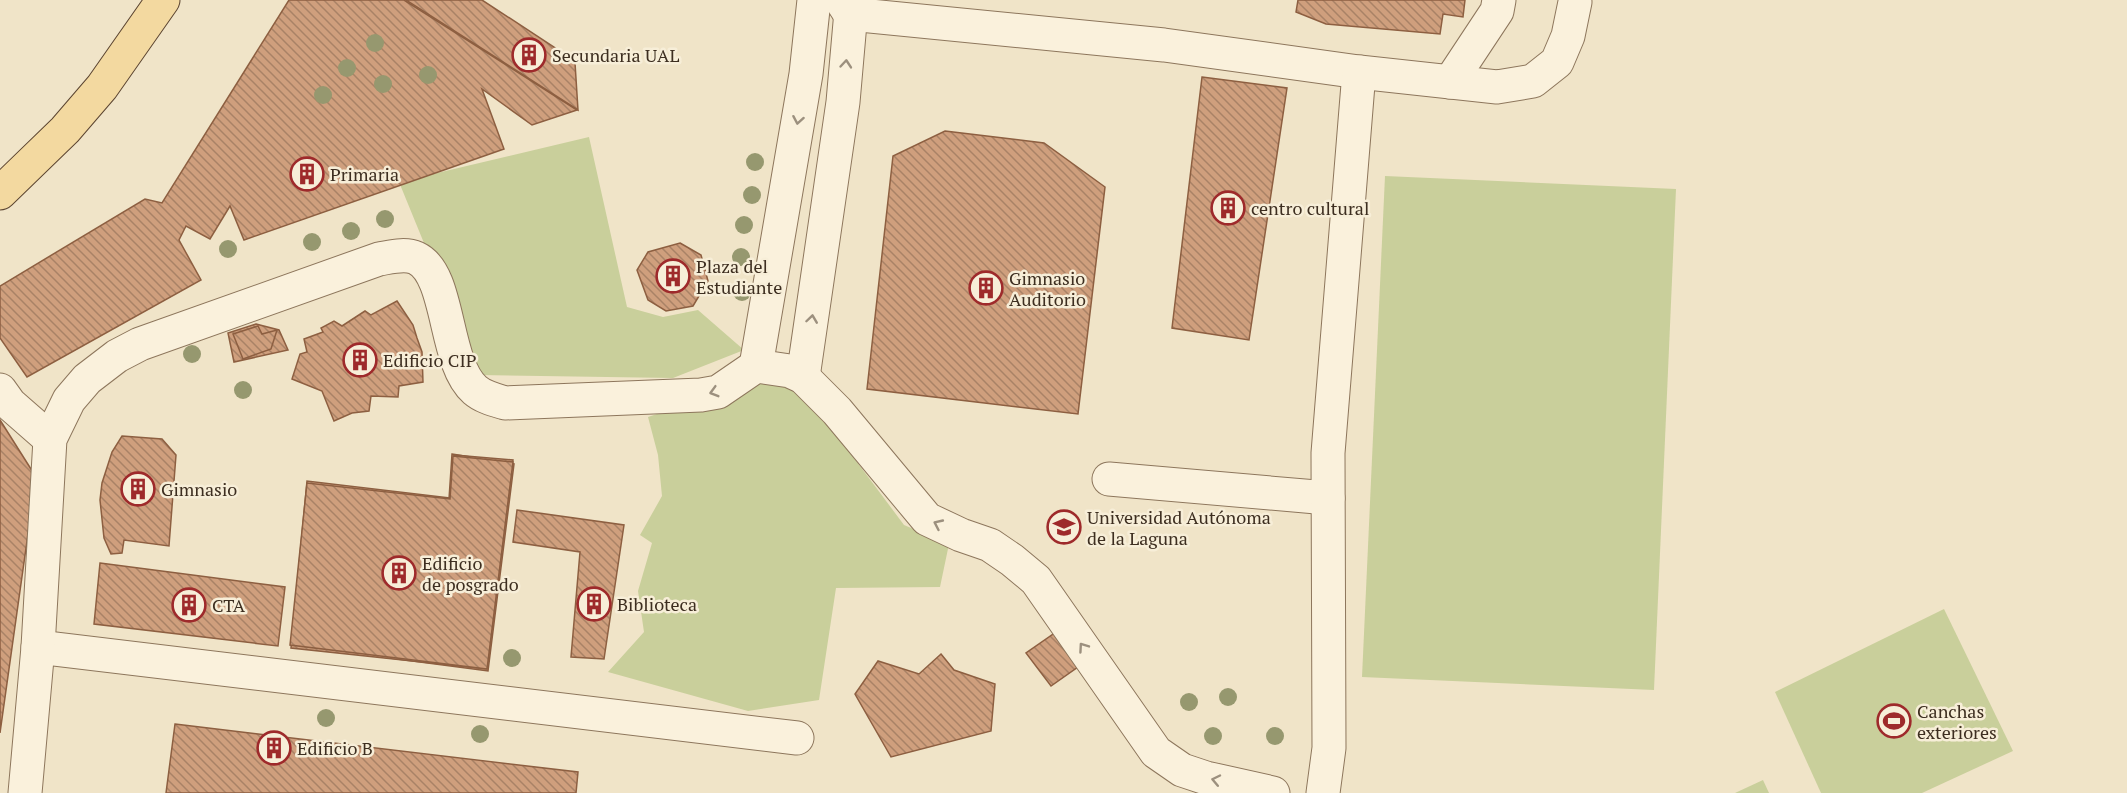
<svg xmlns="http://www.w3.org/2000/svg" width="2127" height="793" font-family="'PT Serif',serif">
<defs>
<pattern id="building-back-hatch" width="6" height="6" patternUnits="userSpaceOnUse" patternTransform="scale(1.5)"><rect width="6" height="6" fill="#cf9f7d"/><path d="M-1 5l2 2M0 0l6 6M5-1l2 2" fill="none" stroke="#a98266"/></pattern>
</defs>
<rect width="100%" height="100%" fill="#f0e4c8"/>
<g fill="#c9cf9b">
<polygon points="589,137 627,307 663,317 698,310 744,350 673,378 478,375 399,182"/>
<polygon points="1385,176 1676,189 1654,690 1362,677"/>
<polygon points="761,379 801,387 904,525 949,544 940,587 836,588 819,700 748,711 608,672 644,632 638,591 652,543 640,535 662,496 658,455 648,417"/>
<polygon points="1944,609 2013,751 1922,793 1821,793 1775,692"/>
<polygon points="1763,780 1769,793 1735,793"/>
</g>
<g fill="url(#building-back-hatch)" stroke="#8d5f41" stroke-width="1.5">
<polygon points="289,0 404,0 577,110 532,125 482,89 504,149 244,240 230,206 210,239 186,226 179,240 201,280 27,377 0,338 0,286 145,199 162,203"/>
<polygon points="406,0 482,0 554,47 575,63 578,110"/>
<polygon points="1298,0 1465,0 1463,17 1443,14 1440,34 1326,24 1296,12"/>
<polygon points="1202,77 1287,88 1249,340 1172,328"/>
<polygon points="945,131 1044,143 1105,187 1078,414 867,389 893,156"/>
<polygon points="680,243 701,255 708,281 693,306 666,311 648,300 637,270 648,252"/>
<polygon points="397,301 413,325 417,338 422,352 423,382 399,386 398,397 371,396 369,411 352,413 334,421 322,391 292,379 300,354 307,352 304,339 323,332 321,328 334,321 342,326 365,311 371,315"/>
<polygon points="256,324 279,330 288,350 234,362 228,333"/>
<polygon points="258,326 262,334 277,330 271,349 243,359 233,334"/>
<polygon points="0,420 36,477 0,733"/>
<polygon points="122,436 162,439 176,455 169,546 124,540 122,553 111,554 104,538 100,500 102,483 112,452"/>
<polygon points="452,454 514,464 488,671 291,645 308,482 449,499"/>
<polygon points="454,455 513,460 487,669 291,648 307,481 450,498"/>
<polygon points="453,456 513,462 487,669 290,645 307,483 450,499"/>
<polygon points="517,510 624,525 604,659 571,657 580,552 513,542"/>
<polygon points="100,563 285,587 278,646 94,624"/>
<polygon points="1059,630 1085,662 1051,686 1026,653"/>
<polygon points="941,654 954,670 995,684 991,731 891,757 855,694 878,661 919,674"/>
<polygon points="175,724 578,772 576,793 166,793"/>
</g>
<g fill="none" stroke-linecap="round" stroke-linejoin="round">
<defs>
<g id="minor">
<polyline points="841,0 850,14 1164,45 1359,72 1497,87 1533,81 1557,62 1568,36 1575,2"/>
<polyline points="1450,82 1497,11 1499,0"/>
<polyline points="756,366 806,74 814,0"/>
<polyline points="803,377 843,102 852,0"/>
<polyline points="0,390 10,404 50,439"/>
<polyline points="1109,479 1328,498"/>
<polyline points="38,647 797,738"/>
<path d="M 25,793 L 38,647 L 50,439 L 69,400 L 87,379 L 117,356 L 140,344 L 379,259 C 391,257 405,253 416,258 C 451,274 443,362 475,390 C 483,397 495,400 505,403 L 701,395 L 718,392 L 756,366 L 790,371 L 803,377 L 837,411 L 927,519 L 961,535 L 990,545 L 1012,560 L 1036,580 L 1156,752 L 1182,770 L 1206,778 L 1273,793"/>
<polyline points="1323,793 1329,748 1328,453 1359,72"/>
</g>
<polyline id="major" points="0,193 65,130 102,87 163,0"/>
</defs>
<use href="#minor" stroke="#8d765c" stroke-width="35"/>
<use href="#major" stroke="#5b4430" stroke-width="35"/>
<use href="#minor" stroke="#faf1dc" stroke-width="33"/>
<use href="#major" stroke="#f3d9a0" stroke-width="33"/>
</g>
<g fill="#96986f">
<circle cx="375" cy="43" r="9"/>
<circle cx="347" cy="68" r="9"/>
<circle cx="428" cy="75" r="9"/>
<circle cx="383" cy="84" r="9"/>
<circle cx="323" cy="95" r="9"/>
<circle cx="755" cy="162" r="9"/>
<circle cx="752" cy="195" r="9"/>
<circle cx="385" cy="219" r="9"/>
<circle cx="744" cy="225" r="9"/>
<circle cx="351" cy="231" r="9"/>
<circle cx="312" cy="242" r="9"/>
<circle cx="228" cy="249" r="9"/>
<circle cx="741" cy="257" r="9"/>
<circle cx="742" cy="292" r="9"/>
<circle cx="192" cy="354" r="9"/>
<circle cx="243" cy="390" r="9"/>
<circle cx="512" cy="658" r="9"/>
<circle cx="1228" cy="697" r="9"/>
<circle cx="1189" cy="702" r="9"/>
<circle cx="326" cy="718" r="9"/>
<circle cx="480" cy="734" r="9"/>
<circle cx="1213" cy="736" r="9"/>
<circle cx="1275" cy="736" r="9"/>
</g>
<defs><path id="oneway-chevron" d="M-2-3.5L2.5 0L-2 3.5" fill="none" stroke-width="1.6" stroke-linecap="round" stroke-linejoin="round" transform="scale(1.5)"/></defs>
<g stroke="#9c907e">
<use href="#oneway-chevron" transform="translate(846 64) rotate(-85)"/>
<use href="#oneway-chevron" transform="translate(798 120) rotate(100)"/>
<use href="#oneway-chevron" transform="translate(812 319) rotate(-82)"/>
<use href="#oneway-chevron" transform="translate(714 392) rotate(164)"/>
<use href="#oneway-chevron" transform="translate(938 524) rotate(-155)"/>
<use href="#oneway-chevron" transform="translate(1083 647) rotate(-125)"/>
<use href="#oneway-chevron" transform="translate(1216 780) rotate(-168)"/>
</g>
<defs>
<symbol id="building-ring" viewBox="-11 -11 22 22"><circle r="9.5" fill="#f7eed8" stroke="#9e2a2b" stroke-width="1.5"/><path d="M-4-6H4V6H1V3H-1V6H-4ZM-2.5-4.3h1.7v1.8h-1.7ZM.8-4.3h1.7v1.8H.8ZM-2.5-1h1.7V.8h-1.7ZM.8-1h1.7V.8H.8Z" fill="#9e2a2b"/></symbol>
<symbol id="university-ring" viewBox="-11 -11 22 22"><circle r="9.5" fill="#f7eed8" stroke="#9e2a2b" stroke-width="1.5"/><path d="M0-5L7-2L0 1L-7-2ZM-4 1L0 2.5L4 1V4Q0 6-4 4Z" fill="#9e2a2b"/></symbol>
<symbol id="stadium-ring" viewBox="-11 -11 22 22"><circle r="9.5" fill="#f7eed8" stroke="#9e2a2b" stroke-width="1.5"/><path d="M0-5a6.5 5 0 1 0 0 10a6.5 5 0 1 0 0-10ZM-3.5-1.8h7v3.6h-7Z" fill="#9e2a2b"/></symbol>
</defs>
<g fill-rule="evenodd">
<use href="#building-ring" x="510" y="36" width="38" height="38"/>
<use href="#building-ring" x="288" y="155" width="38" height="38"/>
<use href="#building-ring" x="1209" y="189" width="38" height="38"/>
<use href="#building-ring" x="654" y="257" width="38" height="38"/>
<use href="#building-ring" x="967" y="269" width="38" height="38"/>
<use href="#building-ring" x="341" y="341" width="38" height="38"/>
<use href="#building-ring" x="119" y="470" width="38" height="38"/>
<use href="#university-ring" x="1045" y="508" width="38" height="38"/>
<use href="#building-ring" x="380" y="554" width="38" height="38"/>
<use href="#building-ring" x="575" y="585" width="38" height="38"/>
<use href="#building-ring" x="170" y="586" width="38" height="38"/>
<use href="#stadium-ring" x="1875" y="702" width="38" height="38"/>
<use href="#building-ring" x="255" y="729" width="38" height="38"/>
</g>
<g text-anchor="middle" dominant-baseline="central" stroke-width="5" stroke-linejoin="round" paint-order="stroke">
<g font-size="18" fill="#3d2e20" stroke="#f7eed8" text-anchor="start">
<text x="552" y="55">Secundaria UAL</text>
<text x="330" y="174">Primaria</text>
<text x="1251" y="208">centro cultural</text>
<text x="696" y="266">Plaza del<tspan x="696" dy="21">Estudiante</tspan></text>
<text x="1009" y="278">Gimnasio<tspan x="1009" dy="21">Auditorio</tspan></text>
<text x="383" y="360">Edificio CIP</text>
<text x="161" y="489">Gimnasio</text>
<text x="1087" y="517">Universidad Autónoma<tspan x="1087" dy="21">de la Laguna</tspan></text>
<text x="422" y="563">Edificio<tspan x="422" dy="21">de posgrado</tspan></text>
<text x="617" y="604">Biblioteca</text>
<text x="212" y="605">CTA</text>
<text x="1917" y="711">Canchas<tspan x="1917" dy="21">exteriores</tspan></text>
<text x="297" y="748">Edificio B</text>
</g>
</g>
</svg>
